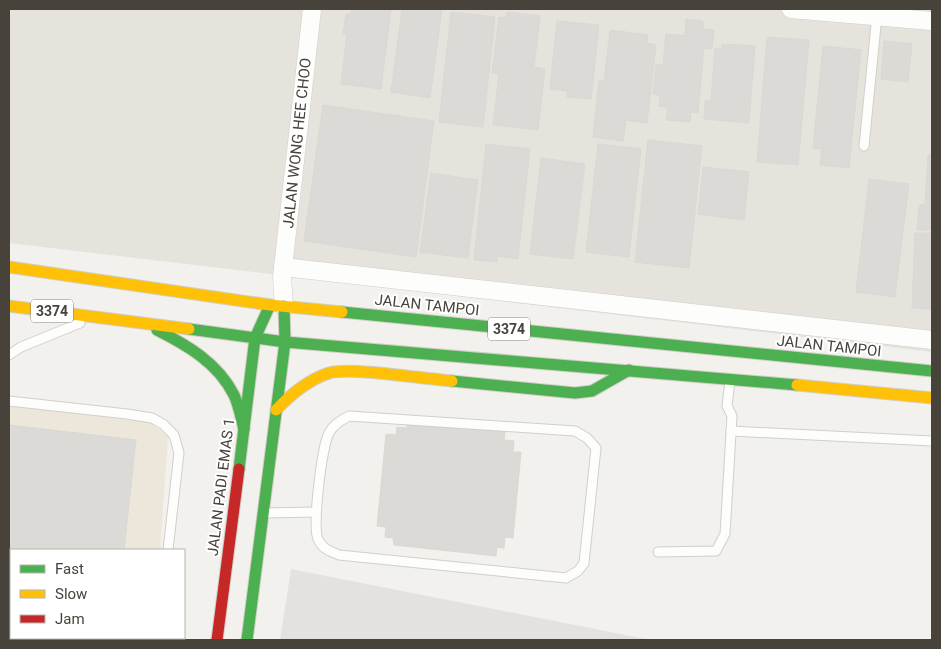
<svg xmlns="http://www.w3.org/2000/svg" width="941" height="649" font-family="Roboto,sans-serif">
<rect width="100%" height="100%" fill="#f2f1ed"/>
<polygon fill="#e5e3dc" points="9,9 932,9 932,352 9,243"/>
<polygon fill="#ece6db" points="9,406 150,422 168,437 160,550 11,550 11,638 154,638 154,640 9,640"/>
<polygon fill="#e4e2de" points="291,569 651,640 280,640"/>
<g fill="#dcdad6" stroke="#dad8d3">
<polygon points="352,9 391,9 381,89 341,84 347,34 343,34 346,14 351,14"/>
<polygon points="402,9 442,9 430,98 391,92"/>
<polygon points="451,12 495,17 483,127 439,122"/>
<polygon points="507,12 540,16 534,67 545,69 538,130 493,125 499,74 492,73 499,17 506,18"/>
<polygon points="686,19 703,21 703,29 714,30 712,49 704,48 698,113 691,112 690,122 666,120 668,107 659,106 660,95 653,94 656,65 663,65 666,34 685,36"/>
<polygon points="557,21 599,25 591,99 567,97 567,91 550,89"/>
<polygon points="610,30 648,35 647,43 656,45 647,123 626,120 623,141 593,137 599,80 604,81"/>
<polygon points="767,37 809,40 798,165 757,162"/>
<polygon points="884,41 912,44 908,82 881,79"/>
<polygon points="722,44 755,46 749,123 704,119 705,101 711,101 715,48 722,48"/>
<polygon points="823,46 861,50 849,168 820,165 822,149 813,148"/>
<polygon points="323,105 434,121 416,257 304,241"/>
<polygon points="648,140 702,146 689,268 635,262"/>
<polygon points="486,144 530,149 518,259 498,256 497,262 474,260"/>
<polygon points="598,144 641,149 629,257 586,252"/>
<polygon points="928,155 932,155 932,230 917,230 919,205 925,204"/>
<polygon points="541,158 585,164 573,259 530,254"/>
<polygon points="703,167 749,172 744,220 698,214"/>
<polygon points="431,173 478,180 468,258 420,252"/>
<polygon points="869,179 909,184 895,297 856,292"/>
<polygon points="915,233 932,233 932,309 912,308"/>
<polygon points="407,421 505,431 504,440 514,441 513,452 521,452 513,538 505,537 504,548 497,547 496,556 394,545 393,538 385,537 386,527 377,526 386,434 396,435 397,427 407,428"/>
<polygon points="9,425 136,440 124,550 11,550 11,638 114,638 114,640 9,640"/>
</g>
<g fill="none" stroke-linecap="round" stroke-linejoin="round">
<defs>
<g id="lane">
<polyline points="864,146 877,15"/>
<polyline points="9,355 21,347 80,323"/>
<polyline points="9,401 127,414 152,418 163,424 174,435 179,453 168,550"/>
<path d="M 349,416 L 575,431 L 587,438 L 596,448 L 584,563 L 578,571 L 566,578 L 339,555 C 330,551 322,549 318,539 C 312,527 322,445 329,433 C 334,424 340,421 349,416 Z"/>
<polyline points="731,431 932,441"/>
<polyline points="265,513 315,512"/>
<polyline points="658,552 716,551 725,534 732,416 727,406 730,381"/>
<polyline points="160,640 160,638"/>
</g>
<g id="street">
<polyline points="791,9 932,21"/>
<polyline points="283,267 932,340"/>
<polyline points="284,306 282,277 312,9"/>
</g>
<g id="fast">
<polyline points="342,312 932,371"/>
<polyline points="189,329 285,342 797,385"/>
<path d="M 157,330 C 187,345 218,363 234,395 C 239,406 241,418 244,429"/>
<polyline points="452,381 575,393 592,391 629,370"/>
<polyline points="239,469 255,338 270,305"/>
<polyline points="247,640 285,342 284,306"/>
</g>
<g id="slow">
<polyline points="9,267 270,305 342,312"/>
<polyline points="9,306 189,329"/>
<polyline points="797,385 932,398"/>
<path d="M 276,410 C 291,394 308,380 329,373 C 353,367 424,379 452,381"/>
</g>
<polyline id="jam" points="217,640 239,469"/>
</defs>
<use href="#lane" stroke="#d0cfcb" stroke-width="11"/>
<use href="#street" stroke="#d0cfcb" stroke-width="19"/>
<use href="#fast" stroke="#d0cec5" stroke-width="13"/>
<use href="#slow" stroke="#d0cec5" stroke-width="13"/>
<use href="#jam" stroke="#d0cec5" stroke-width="13"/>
<use href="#lane" stroke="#fdfdfc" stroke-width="9"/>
<use href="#street" stroke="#fdfdfc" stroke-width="18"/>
<use href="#fast" stroke="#4caf50" stroke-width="11"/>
<use href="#slow" stroke="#ffc107" stroke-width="11"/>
<use href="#jam" stroke="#c62828" stroke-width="11"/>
</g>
<g text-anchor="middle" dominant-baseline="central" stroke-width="4" stroke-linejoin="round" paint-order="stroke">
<g fill="#fff" stroke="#7f7b75" stroke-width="1">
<rect x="31" y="299.5" width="42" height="23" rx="4"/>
<rect x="488" y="317.5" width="42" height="23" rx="4"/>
</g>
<g font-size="14" font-weight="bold" fill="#48433a">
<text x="52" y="311">3374</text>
<text x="509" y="329">3374</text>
</g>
<g font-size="15" fill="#48433a" stroke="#fff">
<text transform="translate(297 143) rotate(-84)">JALAN WONG HEE CHOO</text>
<text transform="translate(427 305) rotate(6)">JALAN TAMPOI</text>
<text transform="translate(829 346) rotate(6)">JALAN TAMPOI</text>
<text transform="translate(221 487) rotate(-83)">JALAN PADI EMAS 1</text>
</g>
</g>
<rect width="941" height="649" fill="none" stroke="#48433a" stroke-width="20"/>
<rect x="10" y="549" width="175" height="90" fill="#ffffff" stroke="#b6b4b0"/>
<rect x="20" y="565" width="25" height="8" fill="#4caf50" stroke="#b6b4b0"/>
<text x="55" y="574" font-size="15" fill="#48433a">Fast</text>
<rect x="20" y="590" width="25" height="8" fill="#ffc107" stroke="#b6b4b0"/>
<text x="55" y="599" font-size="15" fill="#48433a">Slow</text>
<rect x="20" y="615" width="25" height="8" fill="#c62828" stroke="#b6b4b0"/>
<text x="55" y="624" font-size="15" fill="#48433a">Jam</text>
</svg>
